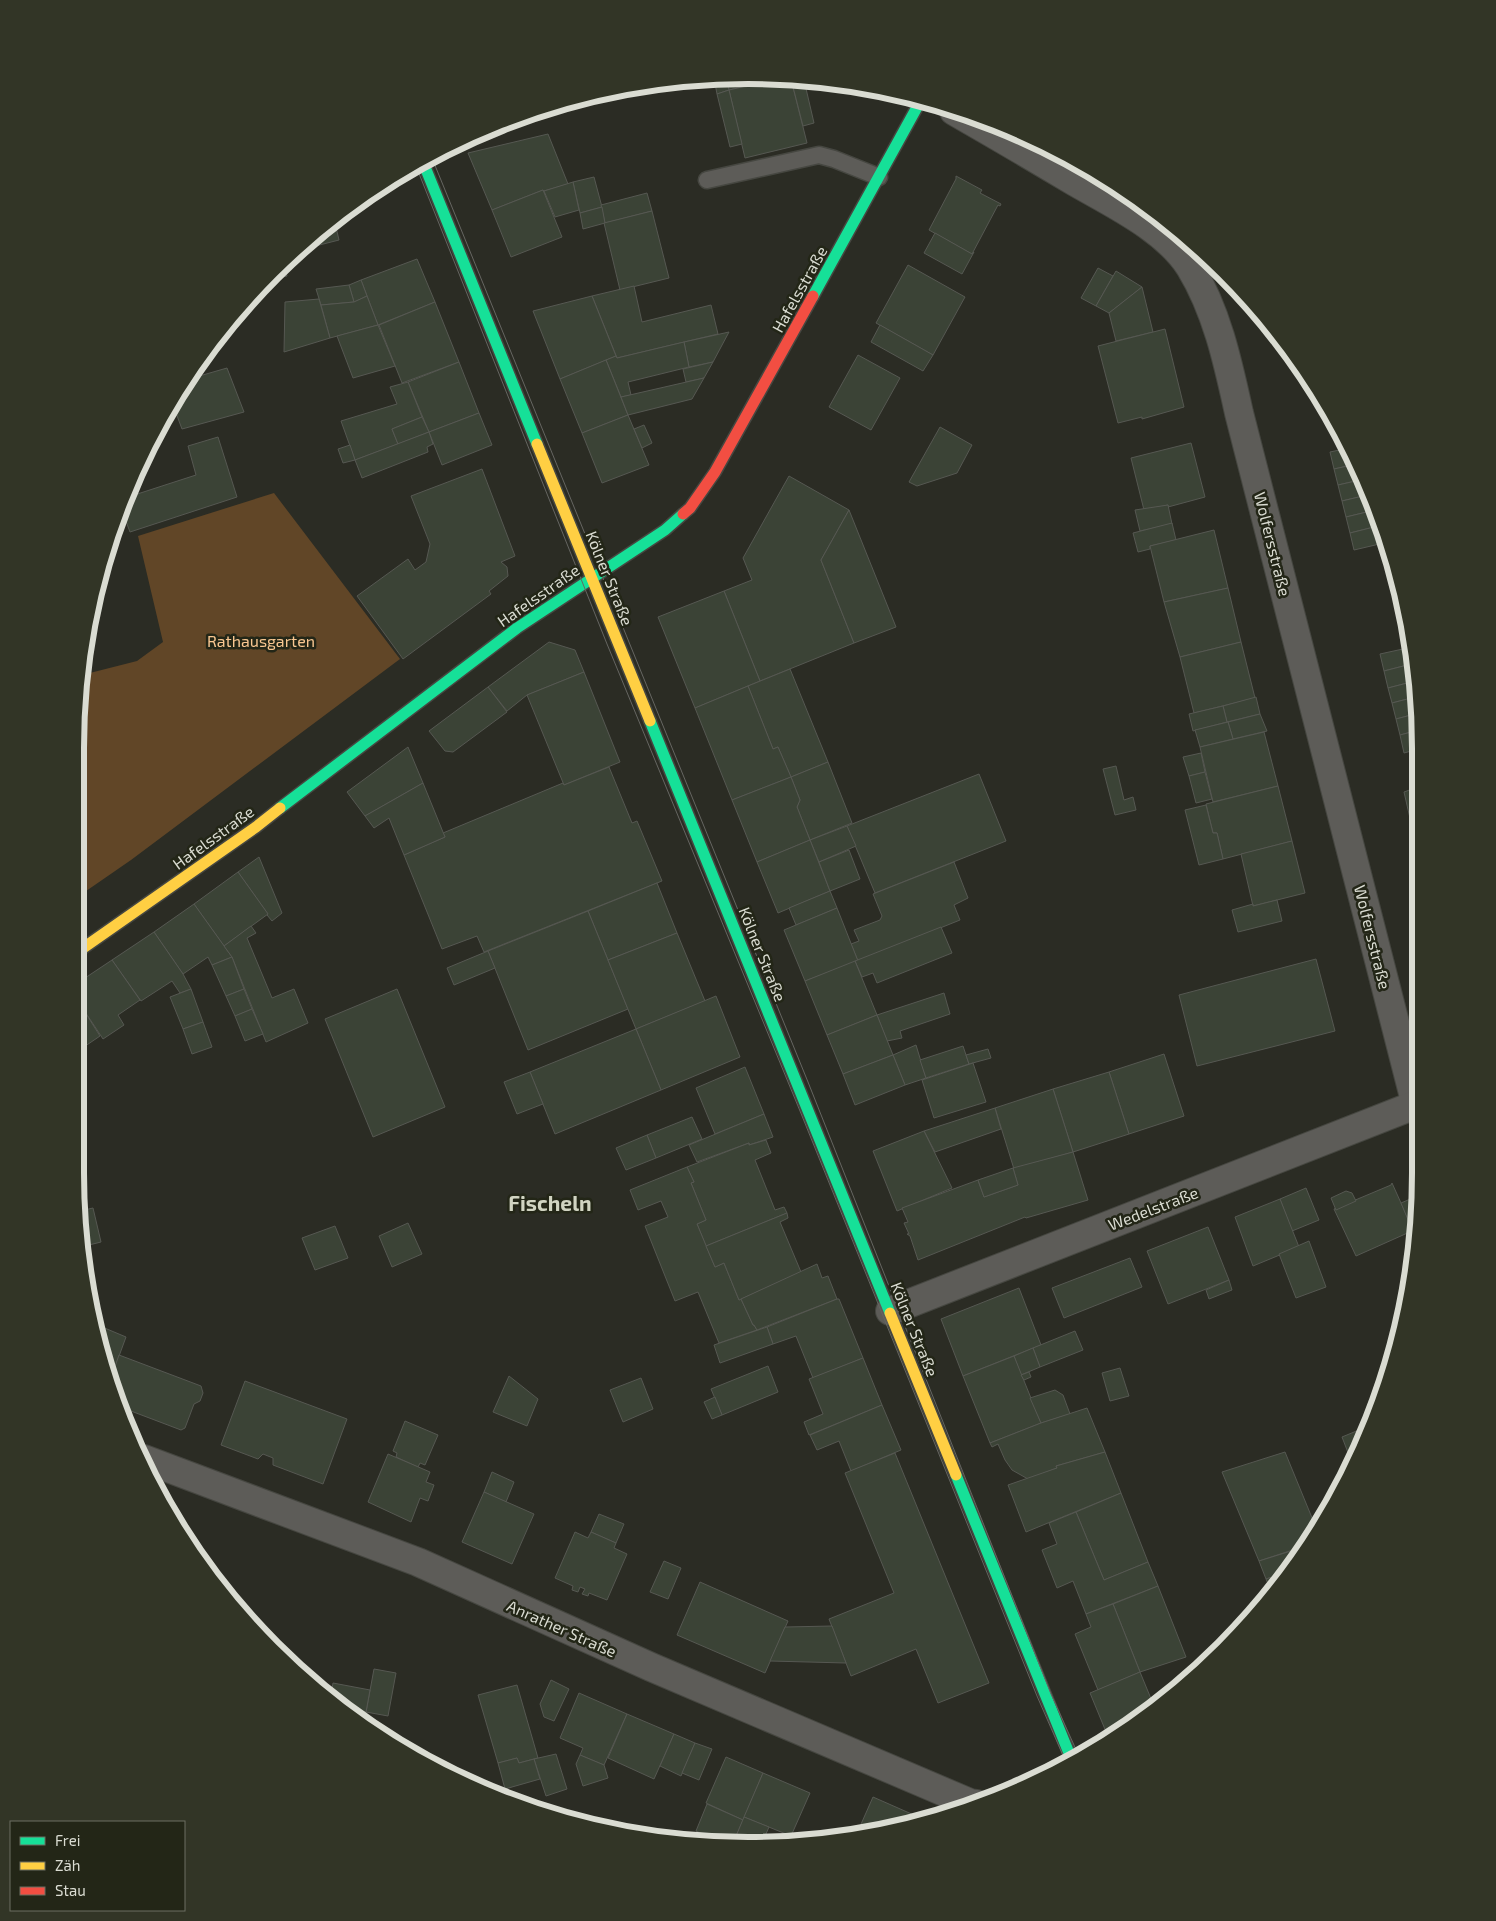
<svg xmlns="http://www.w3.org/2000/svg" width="1496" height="1921" font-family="'Exo 2',sans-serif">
<rect width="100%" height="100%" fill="#2b2c24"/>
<polygon fill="#614627" points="274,493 400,659 131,860 76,898 76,704 82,675 137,661 163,642 138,536"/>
<g fill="#3b4336" stroke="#565852">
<polygon points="748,75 781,78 729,90 726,77"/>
<polygon points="726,77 729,90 717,94 714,78"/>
<polygon points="781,78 791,79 807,143 745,158 729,90"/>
<polygon points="791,79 804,80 814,123 803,126"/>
<polygon points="729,90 742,144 730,147 717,94"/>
<polygon points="548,134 568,184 544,191 543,190 492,210 468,153"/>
<polygon points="956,176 982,190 980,193 1001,204 1000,206 998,205 972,254 929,230 956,179"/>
<polygon points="594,177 602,207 580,213 573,182"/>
<polygon points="573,182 579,210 555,217 544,191"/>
<polygon points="543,190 562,237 511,257 492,210"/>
<polygon points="647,193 652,211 605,223 601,205"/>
<polygon points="602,207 605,223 583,229 580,213"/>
<polygon points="652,211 669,278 620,290 604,223"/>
<polygon points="334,219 339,240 296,251 304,242"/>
<polygon points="935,233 972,254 974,252 962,274 924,253"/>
<polygon points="417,259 435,302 378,325 361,280"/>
<polygon points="284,264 287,276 269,280"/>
<polygon points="908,265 965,297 933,355 876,323"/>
<polygon points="1098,268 1113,276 1096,306 1081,298"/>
<polygon points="1116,271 1142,287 1109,313 1096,306"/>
<polygon points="361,280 367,296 354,302 349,285"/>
<polygon points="349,285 354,302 321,305 316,289"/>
<polygon points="634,286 642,322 711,305 718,334 617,358 592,296"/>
<polygon points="1142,287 1153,332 1116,341 1109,313"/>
<polygon points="367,296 378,325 330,338 321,305 354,302"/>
<polygon points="592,296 616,356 560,379 533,311"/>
<polygon points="319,299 330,338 284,352 285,302"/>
<polygon points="435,302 459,362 402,383 379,325"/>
<polygon points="378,325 395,366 353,378 337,336"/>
<polygon points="880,325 933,355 923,371 871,342"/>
<polygon points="1165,329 1184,407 1142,419 1142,417 1118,423 1098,346"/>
<polygon points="729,332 713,362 689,367 684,342"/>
<polygon points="684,342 689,367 628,382 631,395 621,397 606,360 616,356 617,358"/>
<polygon points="858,355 900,378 871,430 829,407"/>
<polygon points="606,360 628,415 582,433 560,379"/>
<polygon points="459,362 479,413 429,432 408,382"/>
<polygon points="713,362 704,378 686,382 683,369"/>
<polygon points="227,368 244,412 182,429 173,405 189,379"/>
<polygon points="704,378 692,399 628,415 621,397"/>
<polygon points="408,382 422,417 392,429 398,444 355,460 341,421 397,404 390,387"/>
<polygon points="479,413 492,445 442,465 429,432"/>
<polygon points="628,415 649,465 602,483 582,433"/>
<polygon points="422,417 429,432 398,444 392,429"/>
<polygon points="644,425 652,443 642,448 634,429"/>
<polygon points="940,427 972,445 957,473 917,486 909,482"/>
<polygon points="429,432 433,444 427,447 428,452 362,478 355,460"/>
<polygon points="218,437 237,497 130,532 121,508 125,498 196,475 188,446"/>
<polygon points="1191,443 1205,497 1168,507 1168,505 1144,510 1131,458"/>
<polygon points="350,445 355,460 343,463 338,449"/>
<polygon points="1344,449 1352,465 1334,469 1330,452"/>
<polygon points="1352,465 1360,480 1338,485 1334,469"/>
<polygon points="482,469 515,556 501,562 507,567 508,576 489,591 491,594 403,659 357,596 408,559 415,570 426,562 430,544 411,496"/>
<polygon points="789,476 849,510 821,560 854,643 760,681 724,591 752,580 743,558"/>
<polygon points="1360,480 1367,495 1342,501 1338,485"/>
<polygon points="1367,495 1375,510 1346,517 1342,501"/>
<polygon points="1168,505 1172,524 1140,531 1135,510"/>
<polygon points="849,510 896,627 854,643 821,560"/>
<polygon points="1375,510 1382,525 1350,533 1346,517"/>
<polygon points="1172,523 1176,540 1150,546 1150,549 1138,552 1133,533"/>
<polygon points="1382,525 1388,542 1354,550 1350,533"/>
<polygon points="1214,530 1228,588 1164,602 1150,546"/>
<polygon points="1228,588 1241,642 1180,657 1164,602"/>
<polygon points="724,591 760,681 695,708 658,617"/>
<polygon points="549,642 575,650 584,672 527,695 507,711 488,687"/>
<polygon points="1241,642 1255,698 1194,713 1180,657"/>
<polygon points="1412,647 1415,663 1384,671 1380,654"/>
<polygon points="1415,663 1415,681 1388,688 1384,671"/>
<polygon points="790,669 828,762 791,777 778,747 773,749 748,686"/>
<polygon points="584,672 620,762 564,785 527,695"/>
<polygon points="1415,681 1415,697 1392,703 1388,688"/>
<polygon points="748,686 773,749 778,747 791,777 732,800 695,708"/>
<polygon points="488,687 507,712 453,752 445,751 429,731"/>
<polygon points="1256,697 1260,714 1227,722 1223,706"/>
<polygon points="1415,697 1415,714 1396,719 1392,703"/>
<polygon points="1223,706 1227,722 1193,731 1189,714"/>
<polygon points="1260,714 1267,731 1233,739 1228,722"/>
<polygon points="1415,714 1415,731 1400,735 1396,719"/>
<polygon points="1228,722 1233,739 1200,747 1195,730"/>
<polygon points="1415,731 1415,750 1404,753 1400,735"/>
<polygon points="1264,732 1278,786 1213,802 1200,747"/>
<polygon points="408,747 423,783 365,816 347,792"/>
<polygon points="1201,753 1205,772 1189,776 1183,757"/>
<polygon points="828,762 852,823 810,840 797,807 800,800 791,777"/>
<polygon points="1116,766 1124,800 1133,797 1136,810 1115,815 1103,769"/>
<polygon points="609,767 632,823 637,821 662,881 484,952 477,936 442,949 404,855 445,837 443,833 563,783 564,785"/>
<polygon points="1205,772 1212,799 1196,803 1189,776"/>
<polygon points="979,774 1006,841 875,893 847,826"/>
<polygon points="791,777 800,800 797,807 810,840 757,862 732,800"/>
<polygon points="423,783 445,837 404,855 389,818 374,828 365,816"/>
<polygon points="1278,786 1292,841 1223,859 1217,833 1213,833 1206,804"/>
<polygon points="1415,788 1415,826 1412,827 1404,792"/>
<polygon points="1206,805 1213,833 1217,833 1223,859 1199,865 1185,810"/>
<polygon points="847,826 856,846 819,862 810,840"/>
<polygon points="810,840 830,891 778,913 757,862"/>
<polygon points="1292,841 1305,893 1253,906 1241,854"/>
<polygon points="849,850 860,879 830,891 819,862"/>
<polygon points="259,857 282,913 272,921 267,915 268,914 238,872"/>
<polygon points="954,862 968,898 954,905 960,920 858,961 851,944 859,941 854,930 880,920 882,916 873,894"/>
<polygon points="238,872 268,914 224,946 194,904"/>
<polygon points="657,883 677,933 608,960 588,911"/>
<polygon points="830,891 837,908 796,925 789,908"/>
<polygon points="1277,900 1282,921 1238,932 1232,910 1253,904 1253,906"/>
<polygon points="194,904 232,957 212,965 208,957 183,974 154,932"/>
<polygon points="837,908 858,961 805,981 784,930"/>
<polygon points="588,911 628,1009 528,1050 488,951"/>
<polygon points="251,926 256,933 247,938 272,998 294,989 308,1023 266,1042 232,957 224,946"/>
<polygon points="941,927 952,953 877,983 873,973 862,977 855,961"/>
<polygon points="154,932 183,974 191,989 180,993 172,981 141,1001 112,960"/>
<polygon points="677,933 705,1001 636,1029 608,960"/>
<polygon points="488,951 495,968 454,985 447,968"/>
<polygon points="232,957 244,989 226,996 212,965"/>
<polygon points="1316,959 1335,1031 1197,1066 1179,995"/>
<polygon points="112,960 140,1000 118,1015 124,1025 103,1039 76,998 76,984"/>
<polygon points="855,961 877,1015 827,1035 805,981"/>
<polygon points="191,989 203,1022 183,1029 170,997"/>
<polygon points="244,989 252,1009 235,1016 226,996"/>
<polygon points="397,989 445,1107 373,1137 325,1019"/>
<polygon points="944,993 950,1014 900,1031 902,1038 887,1041 877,1015"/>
<polygon points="716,996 740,1057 661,1090 636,1029"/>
<polygon points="76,998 100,1036 75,1053"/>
<polygon points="252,1009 263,1034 245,1041 235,1016"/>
<polygon points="877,1015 893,1055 843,1074 827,1035"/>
<polygon points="203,1022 212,1047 192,1054 183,1029"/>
<polygon points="636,1029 661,1090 555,1134 530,1072"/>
<polygon points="916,1045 926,1078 905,1085 893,1055"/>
<polygon points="963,1046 969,1064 926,1078 920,1060"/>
<polygon points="988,1049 991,1058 969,1064 966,1055"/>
<polygon points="1164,1054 1184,1116 1129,1134 1109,1072"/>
<polygon points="893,1055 905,1085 855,1105 843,1074"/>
<polygon points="973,1063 986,1102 934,1118 922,1080"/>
<polygon points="745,1067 764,1114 715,1134 696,1088"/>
<polygon points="530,1072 543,1104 517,1114 504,1082"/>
<polygon points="1109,1072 1129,1134 1073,1152 1053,1089"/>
<polygon points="75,1073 78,1075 85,1109 75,1111"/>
<polygon points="1053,1089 1073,1152 1014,1169 995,1108"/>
<polygon points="995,1108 1001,1129 935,1152 924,1131"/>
<polygon points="764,1114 773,1137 749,1145 749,1143 697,1162 689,1145"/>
<polygon points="692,1117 702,1139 656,1158 647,1135"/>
<polygon points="924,1131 952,1188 897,1211 873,1151"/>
<polygon points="647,1135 656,1158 626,1170 616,1148"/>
<polygon points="766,1140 771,1153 755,1160 775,1210 784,1207 787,1213 706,1246 697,1224 706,1220 691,1183 694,1182 687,1167 749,1143 749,1145"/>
<polygon points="1073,1152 1088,1200 1026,1218 1025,1217 918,1260 910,1236 907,1234 909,1234 904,1223 908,1222 902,1208 978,1180 984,1197 1018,1185 1013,1168"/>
<polygon points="687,1167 694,1182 691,1183 706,1220 697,1224 715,1267 724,1263 739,1300 741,1299 753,1325 754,1325 757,1330 719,1343 698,1292 675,1301 645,1226 668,1217 661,1201 638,1210 630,1190"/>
<polygon points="75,1168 83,1210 80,1211 75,1173"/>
<polygon points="1013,1168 1018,1185 984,1197 978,1180"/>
<polygon points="1392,1183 1410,1223 1408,1223 1412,1231 1356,1256 1334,1209 1391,1185"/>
<polygon points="1306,1188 1319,1220 1292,1231 1280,1199"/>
<polygon points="1346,1191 1352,1193 1356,1201 1336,1210 1331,1198"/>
<polygon points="1415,1197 1415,1233 1414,1234 1401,1203"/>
<polygon points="1280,1199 1299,1247 1253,1266 1235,1217"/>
<polygon points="93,1208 101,1242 85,1246 80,1211"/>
<polygon points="787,1213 788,1218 780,1222 801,1272 739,1300 724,1263 715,1267 706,1246"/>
<polygon points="408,1223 422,1254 392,1267 379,1236"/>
<polygon points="335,1226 348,1258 315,1270 302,1238"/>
<polygon points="1208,1227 1229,1280 1168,1304 1147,1251"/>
<polygon points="1309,1241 1326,1287 1296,1298 1279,1254"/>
<polygon points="1130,1258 1142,1287 1064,1318 1052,1288"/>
<polygon points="817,1264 822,1278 828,1276 837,1299 757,1330 754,1325 753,1325 741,1299"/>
<polygon points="1229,1280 1232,1290 1209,1299 1206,1290"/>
<polygon points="1019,1288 1041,1345 963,1376 941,1319"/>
<polygon points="837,1299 839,1299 863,1358 813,1378 796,1336 773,1344 767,1327"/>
<polygon points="95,1324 126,1337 111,1378 98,1347"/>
<polygon points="767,1327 773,1344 720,1363 714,1345"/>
<polygon points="1075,1331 1083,1350 1040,1367 1033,1348"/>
<polygon points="1033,1348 1040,1367 1021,1375 1014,1356"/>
<polygon points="119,1355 201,1386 203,1393 200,1401 194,1404 185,1428 181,1430 123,1408 111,1378"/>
<polygon points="1014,1356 1041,1423 990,1443 963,1376"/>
<polygon points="863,1358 882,1405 809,1435 804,1422 823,1414 809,1379"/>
<polygon points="768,1366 778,1392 722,1415 711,1389"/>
<polygon points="1120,1368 1129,1396 1110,1401 1102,1373"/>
<polygon points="1029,1372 1031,1377 1024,1380 1021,1375"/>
<polygon points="509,1376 538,1399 527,1426 493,1412"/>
<polygon points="641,1378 653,1409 623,1422 610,1390"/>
<polygon points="245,1381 347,1419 323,1484 273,1465 273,1458 263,1454 258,1459 221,1445"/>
<polygon points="1055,1390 1063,1395 1070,1414 1041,1423 1030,1398"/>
<polygon points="715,1397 722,1415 712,1419 704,1402"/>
<polygon points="882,1405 901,1450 851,1471 839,1441 817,1450 810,1435"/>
<polygon points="1087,1408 1105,1452 1056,1466 1057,1468 1028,1479 1012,1470 1005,1460 998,1444 992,1447 990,1443 1041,1423"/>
<polygon points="405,1421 438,1435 425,1465 420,1463 418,1467 396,1457 397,1453 393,1451"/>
<polygon points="1371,1425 1370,1430 1352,1463 1342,1437"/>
<polygon points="1105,1452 1121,1493 1026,1532 1008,1485 1057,1468 1056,1466"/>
<polygon points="1285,1452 1317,1530 1308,1545 1259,1561 1222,1472"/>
<polygon points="895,1453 989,1683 938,1703 916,1649 851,1676 829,1619 894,1593 845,1473"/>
<polygon points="388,1454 430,1472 426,1482 434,1485 428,1501 420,1498 411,1522 368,1502"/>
<polygon points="492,1472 514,1482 506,1502 484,1492"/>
<polygon points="484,1492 534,1514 512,1564 462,1542"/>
<polygon points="1121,1493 1148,1562 1104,1580 1076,1512"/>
<polygon points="1076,1512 1104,1580 1148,1562 1158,1586 1086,1614 1073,1581 1057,1588 1042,1550 1057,1544 1049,1523"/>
<polygon points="599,1514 624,1524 616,1543 591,1532"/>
<polygon points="170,1515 184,1520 181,1530"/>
<polygon points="575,1532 588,1538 591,1532 616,1543 614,1548 627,1554 607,1600 589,1593 588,1596 582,1594 585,1589 580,1587 578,1592 572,1590 573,1586 555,1578"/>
<polygon points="1308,1545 1308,1547 1295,1563 1291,1551"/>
<polygon points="1291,1551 1295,1563 1287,1572 1266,1579 1259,1561"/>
<polygon points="664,1561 681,1568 668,1599 650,1592"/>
<polygon points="1287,1572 1271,1591 1266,1579"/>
<polygon points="700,1582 788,1621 765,1673 677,1635"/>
<polygon points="1158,1586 1186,1657 1140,1672 1113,1604"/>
<polygon points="1113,1604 1140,1672 1098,1690 1075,1634 1091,1627 1086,1614"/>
<polygon points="832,1626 846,1663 770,1661 785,1627"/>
<polygon points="374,1669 396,1673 388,1716 366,1712"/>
<polygon points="1140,1672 1154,1706 1122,1733 1109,1739 1090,1693"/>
<polygon points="551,1680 569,1689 554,1721 544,1717 540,1704"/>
<polygon points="333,1683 370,1690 366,1712 351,1709 331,1694"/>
<polygon points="517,1685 538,1758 519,1763 517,1758 498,1763 478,1695"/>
<polygon points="579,1693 627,1714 604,1765 580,1755 583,1748 560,1738"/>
<polygon points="1166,1693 1167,1695 1154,1706 1151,1700"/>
<polygon points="627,1714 674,1734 654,1779 608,1758"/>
<polygon points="674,1734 695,1743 681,1776 660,1766"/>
<polygon points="695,1743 712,1749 699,1780 682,1773"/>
<polygon points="556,1754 567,1789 546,1796 534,1759"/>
<polygon points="580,1755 604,1765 608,1778 583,1786 576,1764"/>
<polygon points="726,1757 763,1773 743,1820 706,1803"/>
<polygon points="517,1758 519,1763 534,1759 540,1779 505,1789 498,1763"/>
<polygon points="763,1773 810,1793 791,1836 744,1817"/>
<polygon points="873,1797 923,1819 858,1831"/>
<polygon points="707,1804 743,1820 734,1841 717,1840 696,1831"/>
<polygon points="744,1817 769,1827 762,1843 734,1841"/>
</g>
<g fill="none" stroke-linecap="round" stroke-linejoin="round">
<defs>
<polyline id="lane" points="707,180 819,155 834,159 879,177"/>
<g id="street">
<path d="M 954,111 C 994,134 1035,158 1075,182 C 1113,204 1166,229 1190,267 C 1217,311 1228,363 1239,413 L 1415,1101"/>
<polyline points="890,1311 1415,1105"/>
<polyline points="144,1459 418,1562 651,1667 970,1803 977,1804"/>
</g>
<g id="fast">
<polyline points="423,162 537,444"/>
<polyline points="813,296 921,100"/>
<polyline points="650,721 890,1313"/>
<polyline points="280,808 517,628 665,530 683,514"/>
<polyline points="956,1475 1071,1758"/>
</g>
<g id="slow">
<polyline points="537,444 650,721"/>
<polyline points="76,953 256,827 280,808"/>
<polyline points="890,1313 956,1475"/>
</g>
<polyline id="jam" points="683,514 690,508 715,472 813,296"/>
</defs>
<use href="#lane" stroke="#464741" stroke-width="19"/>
<use href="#street" stroke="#464741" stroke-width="30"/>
<use href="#fast" stroke="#464741" stroke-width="14"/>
<use href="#slow" stroke="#464741" stroke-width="14"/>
<use href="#jam" stroke="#464741" stroke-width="14"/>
<use href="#lane" stroke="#5d5c58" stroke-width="16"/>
<use href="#street" stroke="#5d5c58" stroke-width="28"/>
<use href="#fast" stroke="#16e098" stroke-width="11"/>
<use href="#slow" stroke="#ffcf43" stroke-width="11"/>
<use href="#jam" stroke="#f24e42" stroke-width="11"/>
<g stroke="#666662" stroke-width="1">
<polyline points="432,158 808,1082 1051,1694 1078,1754"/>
<polyline points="416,166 607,644 800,1111 1037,1696 1065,1760"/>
</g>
</g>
<g text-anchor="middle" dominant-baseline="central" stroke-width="5" stroke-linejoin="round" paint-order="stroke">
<g font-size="16" fill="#dadcd2" stroke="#232617">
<text transform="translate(799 289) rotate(-61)">Hafelsstraße</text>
<text transform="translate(1273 544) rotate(76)">Wolfersstraße</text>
<text transform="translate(610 578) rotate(68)">Kölner Straße</text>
<text transform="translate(538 595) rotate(-35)">Hafelsstraße</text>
<text transform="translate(213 837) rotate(-36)">Hafelsstraße</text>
<text transform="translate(1373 937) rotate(76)">Wolfersstraße</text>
<text transform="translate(763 954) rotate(68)">Kölner Straße</text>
<text transform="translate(1153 1208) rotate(-21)">Wedelstraße</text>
<text transform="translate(915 1329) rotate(68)">Kölner Straße</text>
<text transform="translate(562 1628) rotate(24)">Anrather Straße</text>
</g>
<g font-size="16" fill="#f9c791" stroke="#232617">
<text x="261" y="640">Rathausgarten</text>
</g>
<g font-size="21" font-weight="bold" fill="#d1d4c2" stroke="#232617">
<text x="550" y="1202">Fischeln</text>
</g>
</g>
<path d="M0 0H1496V1921H0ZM748 84H748A664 664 0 0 1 1412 748V1173A664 664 0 0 1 748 1837H748A664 664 0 0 1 84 1173V748A664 664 0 0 1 748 84Z" fill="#323526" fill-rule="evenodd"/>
<path fill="none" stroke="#dadcd2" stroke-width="6" d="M748 84H748A664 664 0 0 1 1412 748V1173A664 664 0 0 1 748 1837H748A664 664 0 0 1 84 1173V748A664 664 0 0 1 748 84Z"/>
<rect x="10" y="1821" width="175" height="90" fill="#232617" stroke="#6c6f62"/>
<rect x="20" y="1837" width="25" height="8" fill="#16e098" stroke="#6c6f62"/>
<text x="55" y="1846" font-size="15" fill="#dadcd2">Frei</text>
<rect x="20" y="1862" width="25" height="8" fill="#ffcf43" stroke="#6c6f62"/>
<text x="55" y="1871" font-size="15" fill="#dadcd2">Zäh</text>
<rect x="20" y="1887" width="25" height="8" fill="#f24e42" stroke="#6c6f62"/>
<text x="55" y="1896" font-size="15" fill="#dadcd2">Stau</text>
</svg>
